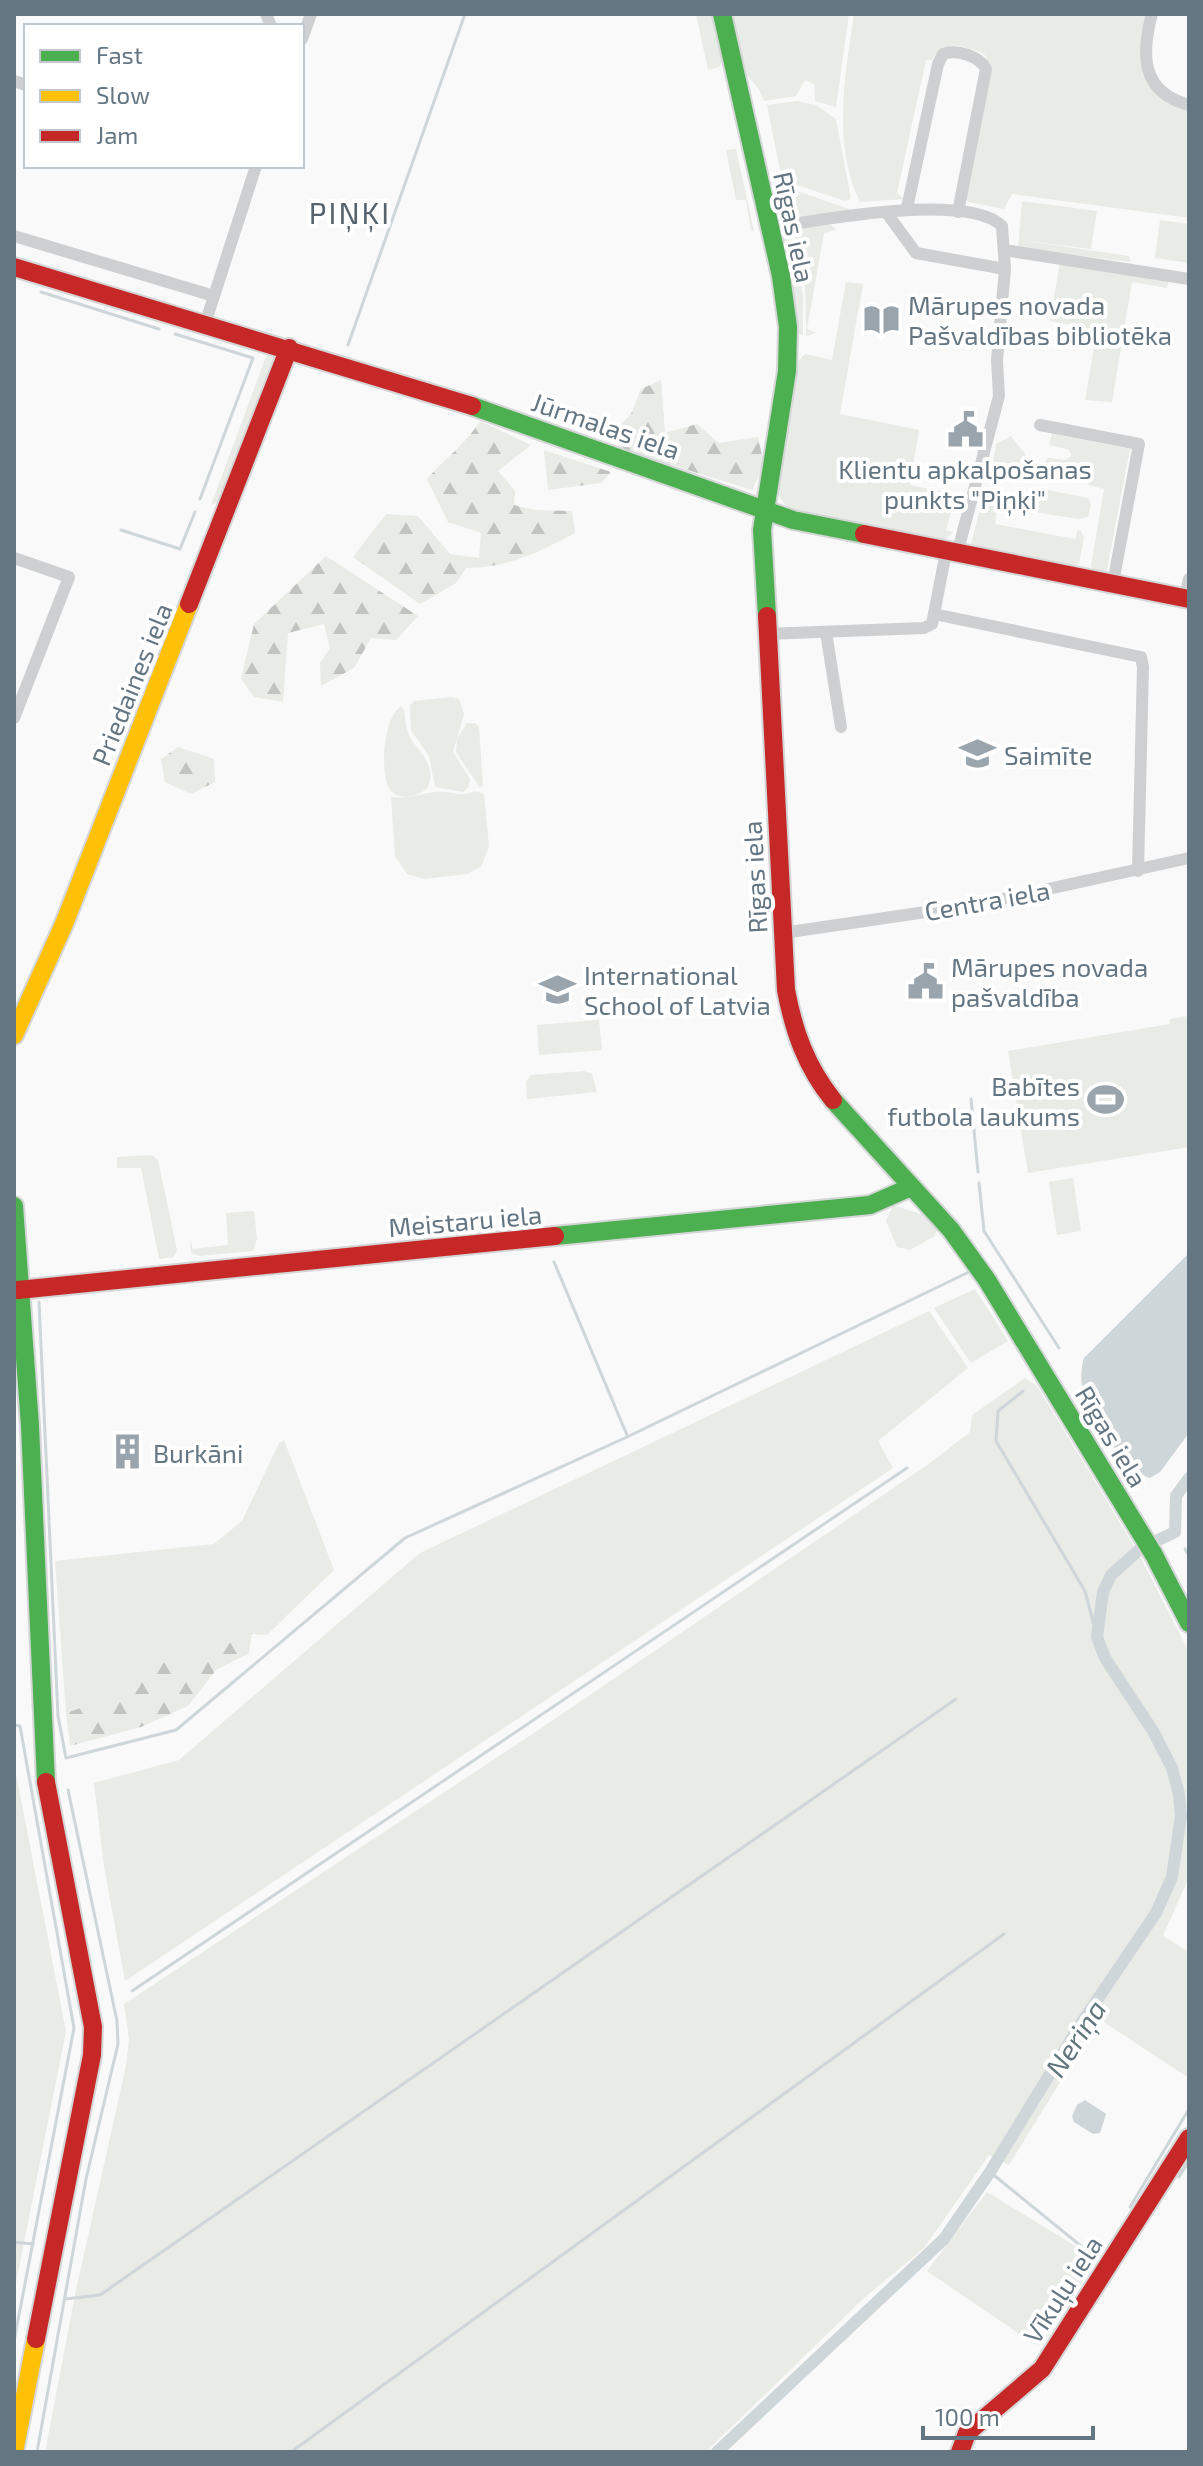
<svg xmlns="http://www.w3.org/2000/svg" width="1203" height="2466" font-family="'Exo 2',sans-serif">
<defs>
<pattern id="forest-firs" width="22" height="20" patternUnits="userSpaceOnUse" patternTransform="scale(2)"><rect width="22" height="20" fill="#e8ebe6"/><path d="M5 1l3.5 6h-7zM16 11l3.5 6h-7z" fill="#c0c3c0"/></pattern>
</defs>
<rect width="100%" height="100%" fill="#f9f9f9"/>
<g fill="#e8ebe6">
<polygon points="696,14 715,14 724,57 719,67 708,70"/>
<polygon points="731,14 849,14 836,107 815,101 814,84 805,80 796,96 764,101 759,89 744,72"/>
<path d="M 854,14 L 1147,14 L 1143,67 L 1189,109 L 1189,218 L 1012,194 L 1004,209 L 969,202 L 965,199 L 991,68 L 984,54 C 965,45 944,39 932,60 L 926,60 L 897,193 L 904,199 L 860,202 C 832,144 845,75 854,14 Z"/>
<polygon points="797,101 816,105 836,119 851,199 845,201 782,180 767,105"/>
<polygon points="736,149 754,231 751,231 746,200 736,200 726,150"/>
<polygon points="786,187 852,210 793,218 784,191"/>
<polygon points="1022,201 1097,211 1091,249 1020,240 1129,256 1131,262 1018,248"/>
<polygon points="1160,220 1189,224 1189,263 1155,258"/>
<polygon points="828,225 835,227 835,230 824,233 807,329 816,333 806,336 805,284 793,229"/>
<polygon points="790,230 803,294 803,335 797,333 779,240 781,233"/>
<polygon points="1060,262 1169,279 1167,288 1132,282 1112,402 1085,400 1097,330 1050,321"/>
<polygon points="846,282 863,284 840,414 919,430 910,485 956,495 946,530 953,532 942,543 789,510 775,490 796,364 805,354 832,360"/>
<polygon points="267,354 274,357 276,364 225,499 211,505"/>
<polygon points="1052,434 1130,449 1106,575 1096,573 1091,566 1104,489 1088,485 1088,477 1042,469 1047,458 1066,460 1072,455 1068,449 1049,445"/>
<polygon points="1011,436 1031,462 1030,467 1005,463 1003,476 990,481 996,444"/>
<polygon points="1038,488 1088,498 1091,504 1088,517 1078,519 1034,512"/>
<polygon points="987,500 997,509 995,524 1075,539 1078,530 1081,531 1084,538 1079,563 1073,567 977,551 978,546 971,544 981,505"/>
<polygon points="451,697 459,699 464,714 453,752 470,779 469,787 463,792 435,787 429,756 411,730 410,706 414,701"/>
<path d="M 401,706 C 407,712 404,721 407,730 C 414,752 438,760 428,787 C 420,797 397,802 389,788 C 380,770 383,719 401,706 Z"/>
<polygon points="467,723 475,723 479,727 483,786 480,788 456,752 457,739"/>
<path d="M 475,791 L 484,794 L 489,846 L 481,867 L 467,874 L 424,879 L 407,874 L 395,856 L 391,797 C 414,799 416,794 436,792 C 451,790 460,798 475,791 Z"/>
<polygon points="1188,1016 1189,1147 1028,1173 1008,1051 1170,1024 1170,1019"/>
<polygon points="599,1020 602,1050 539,1055 537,1025"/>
<polygon points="584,1071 592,1074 597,1092 527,1099 526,1082 531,1075"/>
<polygon points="152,1155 158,1160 177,1250 174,1257 159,1259 141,1168 117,1168 117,1157"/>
<polygon points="1073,1178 1081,1231 1057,1235 1049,1182"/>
<polygon points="893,1205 921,1214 937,1228 935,1236 910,1250 897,1247 886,1221"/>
<polygon points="254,1211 257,1239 253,1251 199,1256 191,1253 190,1240 193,1249 228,1245 226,1213"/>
<polygon points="975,1289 1008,1341 971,1363 934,1308"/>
<polygon points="929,1311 968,1368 878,1441 893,1468 125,1981 104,1867 94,1783 179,1760 420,1553"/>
<polygon points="1025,1378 1037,1386 1140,1556 1189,1652 1189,1877 1163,1936 1189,1952 1189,2078 1099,2019 1009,2165 989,2155 924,2248 864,2298 706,2452 45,2452 76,2290 126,2066 129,2039 124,2004 543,1727 930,1463 970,1432 972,1415"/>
<polygon points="284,1440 334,1570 267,1635 252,1634 214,1650 149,1666 139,1688 66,1713 55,1561 214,1544 242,1521 279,1443"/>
<polygon points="14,1764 66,2031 14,2293"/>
<polygon points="987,2192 1097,2259 1043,2345 1034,2344 927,2271"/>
</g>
<g fill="url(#forest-firs)">
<polygon points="661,380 665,433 697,424 719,443 758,437 764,465 752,490 620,449 612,433 631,414 641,389"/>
<path d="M 480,421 L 531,445 L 498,471 L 515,491 L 514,505 L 534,510 L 572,511 L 575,533 C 542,551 505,569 466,568 L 456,583 L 420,604 L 353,557 L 386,514 L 418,516 L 450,554 L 479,558 L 481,533 L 448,522 L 427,479 C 444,459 466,444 480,421 Z"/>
<polygon points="544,450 611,472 601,483 548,490"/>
<polygon points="326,556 418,616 396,640 371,638 354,668 321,686 320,663 330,648 324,624 288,633 283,702 254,697 241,679 254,624"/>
<polygon points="178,747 214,759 215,782 191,794 165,782 161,759"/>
<polygon points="252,1633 249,1653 216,1670 188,1706 141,1727 70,1746 66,1713 139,1688 149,1666 214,1650"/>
</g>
<g fill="#ced6d9">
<path d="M 1189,1253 L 1189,1433 L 1160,1472 L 1150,1478 C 1124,1471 1091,1415 1083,1389 C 1080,1378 1081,1368 1084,1358 Z"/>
<polygon points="1085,2100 1106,2114 1100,2133 1093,2134 1074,2122 1072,2116 1077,2105"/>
</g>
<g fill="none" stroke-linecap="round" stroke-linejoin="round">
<g stroke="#ced6d9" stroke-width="3">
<polyline points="41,292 159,329"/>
<polyline points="175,334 253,358 200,499"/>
<polyline points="348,345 465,14"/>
<polyline points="121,530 180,549 195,512"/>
<polyline points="971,1099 978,1172"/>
<polyline points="979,1183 984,1231 1059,1348"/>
<polyline points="554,1262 627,1435"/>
<polyline points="39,1302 58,1716 66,1758 176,1730 405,1538 627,1437 969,1272"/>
<polyline points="1023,1391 998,1411 996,1441 1085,1591 1097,1637"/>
<polyline points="1185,1549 1189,1556"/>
<polyline points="14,1725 20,1726 74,2028 14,2341"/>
<polyline points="132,1991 907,1468"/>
<polyline points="990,2172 1097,2259"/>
<polyline points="1179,2177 1189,2161"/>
<polyline points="1130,2207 1189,2109"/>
<polyline points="14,2242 33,2244"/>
<polyline points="65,2299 100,2295 956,1699"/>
<polyline points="37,2452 86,2179 118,2044 117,2021 68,1790"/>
<polyline points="291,2452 1004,1934"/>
</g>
<g stroke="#ced6d9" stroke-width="12">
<polyline points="1156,1541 1175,1532 1176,1496 1189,1478"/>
<polyline points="717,2452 944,2239 990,2172 1078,2028 1156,1913 1172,1877 1181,1816 1179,1794 1172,1768 1153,1731 1105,1658 1097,1637 1103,1592 1111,1575 1139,1550"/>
</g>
<defs>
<g id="fast">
<polyline points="722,14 781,276 788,327 787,371 762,530 767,616"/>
<polyline points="472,406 793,520 864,534"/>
<polyline points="833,1100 951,1230 987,1280 1154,1555 1189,1623"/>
<polyline points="14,1206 30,1426 46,1782"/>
<polyline points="555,1236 870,1205 911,1187"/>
</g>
<g id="slow">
<polyline points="14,1035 64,924 189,604"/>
<polyline points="14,2452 36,2339"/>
</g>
<g id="jam">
<polyline points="14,267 472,406"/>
<polyline points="864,534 1189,599"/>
<polyline points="189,604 289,348"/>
<path d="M 767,616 L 786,990 C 794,1032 806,1066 833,1100"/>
<polyline points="18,1290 555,1236"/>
<polyline points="36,2339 92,2055 93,2027 46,1782"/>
<polyline points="960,2452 967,2433 1042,2369 1189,2138"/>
</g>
</defs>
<use href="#fast" stroke="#d5d6d7" stroke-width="22"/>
<use href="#slow" stroke="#d5d6d7" stroke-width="22"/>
<use href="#jam" stroke="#d5d6d7" stroke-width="22"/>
<g stroke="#cecfd0" stroke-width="12">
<polyline points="266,14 271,26"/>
<path d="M 1152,14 C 1141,55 1141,92 1189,105"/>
<polyline points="302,39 311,14"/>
<polyline points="14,81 26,85"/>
<path d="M 907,208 L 938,64 L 943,54 C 958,49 979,56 986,69 L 958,212"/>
<polyline points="886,212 916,253 1005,269"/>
<path d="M 770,228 C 817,220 967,192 1002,226 L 1005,269 L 997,360 L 999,396 L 957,554"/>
<polyline points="14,236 214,296"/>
<polyline points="1004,250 1189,279"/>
<polyline points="205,324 256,166"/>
<polyline points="1040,425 1139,444 1113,583"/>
<polyline points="946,552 934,614 1141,657 1143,667 1138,871"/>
<polyline points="14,558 69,577 14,718"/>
<polyline points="1185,598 1189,579"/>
<polyline points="826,632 841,727"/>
<polyline points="765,634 924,628 932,624 934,614"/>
<polyline points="783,933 980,904 1189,858"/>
</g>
<use href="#fast" stroke="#4caf50" stroke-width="18"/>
<use href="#slow" stroke="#ffc107" stroke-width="18"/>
<use href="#jam" stroke="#c62828" stroke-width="18"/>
</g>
<defs>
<symbol id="library-bare" viewBox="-9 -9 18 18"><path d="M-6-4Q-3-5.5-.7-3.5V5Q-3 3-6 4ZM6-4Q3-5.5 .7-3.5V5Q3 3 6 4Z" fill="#99a4ac" stroke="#fff" stroke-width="2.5" paint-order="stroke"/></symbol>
<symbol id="civic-bare" viewBox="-9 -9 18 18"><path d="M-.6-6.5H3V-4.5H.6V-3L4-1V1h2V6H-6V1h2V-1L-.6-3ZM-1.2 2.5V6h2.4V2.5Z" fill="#99a4ac" stroke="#fff" stroke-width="2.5" paint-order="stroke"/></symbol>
<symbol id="school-bare" viewBox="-9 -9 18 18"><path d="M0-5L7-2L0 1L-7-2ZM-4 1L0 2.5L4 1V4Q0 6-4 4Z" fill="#99a4ac" stroke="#fff" stroke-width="2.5" paint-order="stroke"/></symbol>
<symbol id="stadium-bare" viewBox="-9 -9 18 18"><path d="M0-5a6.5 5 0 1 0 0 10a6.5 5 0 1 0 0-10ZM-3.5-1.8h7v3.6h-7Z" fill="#99a4ac" stroke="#fff" stroke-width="2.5" paint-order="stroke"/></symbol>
<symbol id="building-bare" viewBox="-9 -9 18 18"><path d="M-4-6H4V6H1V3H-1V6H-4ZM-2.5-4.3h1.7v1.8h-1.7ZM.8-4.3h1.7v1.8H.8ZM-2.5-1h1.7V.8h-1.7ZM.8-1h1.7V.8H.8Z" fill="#99a4ac" stroke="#fff" stroke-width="2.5" paint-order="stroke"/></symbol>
</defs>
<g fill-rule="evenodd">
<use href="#library-bare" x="856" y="294" width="51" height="51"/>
<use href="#civic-bare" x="940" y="404" width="51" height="51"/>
<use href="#school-bare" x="952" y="728" width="51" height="51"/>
<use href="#civic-bare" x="900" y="956" width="51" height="51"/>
<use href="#school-bare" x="532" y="964" width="51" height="51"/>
<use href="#stadium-bare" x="1080" y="1074" width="51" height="51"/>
<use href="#building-bare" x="102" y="1426" width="51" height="51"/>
</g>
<g text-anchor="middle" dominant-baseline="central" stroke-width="8" stroke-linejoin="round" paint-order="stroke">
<g font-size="26" fill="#657683" stroke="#fff">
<text transform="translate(795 227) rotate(78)">Rīgas iela</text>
<text transform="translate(606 425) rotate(19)">Jūrmalas iela</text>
<text transform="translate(131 684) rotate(-68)">Priedaines iela</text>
<text transform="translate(754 877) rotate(-93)">Rīgas iela</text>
<text transform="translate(987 900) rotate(-10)">Centra iela</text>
<text transform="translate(465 1220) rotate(-5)">Meistaru iela</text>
<text transform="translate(1112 1436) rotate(59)">Rīgas iela</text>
<text transform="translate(1062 2289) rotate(-57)">Vīkuļu iela</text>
</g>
<g font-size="26" fill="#657683" stroke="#fff" text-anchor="start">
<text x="908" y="304">Mārupes novada<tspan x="908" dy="30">Pašvaldības bibliotēka</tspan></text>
<text x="965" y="468" text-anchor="middle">Klientu apkalpošanas<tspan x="965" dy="30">punkts "Piņķi"</tspan></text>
<text x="1004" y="754">Saimīte</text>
<text x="951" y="966">Mārupes novada<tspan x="951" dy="30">pašvaldība</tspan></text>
<text x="584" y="974">International<tspan x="584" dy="30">School of Latvia</tspan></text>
<text x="1080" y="1085" text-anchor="end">Babītes<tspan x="1080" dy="30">futbola laukums</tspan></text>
<text x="153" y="1452">Burkāni</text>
</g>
<g font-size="28" font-style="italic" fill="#60757c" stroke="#fff">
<text transform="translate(1075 2038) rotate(-57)">Neriņa</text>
</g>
<g font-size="30" letter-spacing="2" fill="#57646e" stroke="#fff">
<text x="350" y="212">PIŅĶI</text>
</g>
</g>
<rect width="1203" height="2466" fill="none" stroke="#657683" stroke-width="32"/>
<rect x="24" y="24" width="280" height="144" fill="#ffffff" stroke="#c1c8cd" stroke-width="2"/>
<rect x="40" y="50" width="40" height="12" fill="#4caf50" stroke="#c1c8cd" stroke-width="2"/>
<text x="96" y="64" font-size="24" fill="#657683">Fast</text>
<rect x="40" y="90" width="40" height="12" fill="#ffc107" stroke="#c1c8cd" stroke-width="2"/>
<text x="96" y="104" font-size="24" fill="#657683">Slow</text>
<rect x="40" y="130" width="40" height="12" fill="#c62828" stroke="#c1c8cd" stroke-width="2"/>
<text x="96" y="144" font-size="24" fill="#657683">Jam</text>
<path d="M923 2426v12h170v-12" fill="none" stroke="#657683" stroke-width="4"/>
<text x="935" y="2426" font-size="24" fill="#657683" stroke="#ffffff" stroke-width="6" paint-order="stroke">100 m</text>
</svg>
